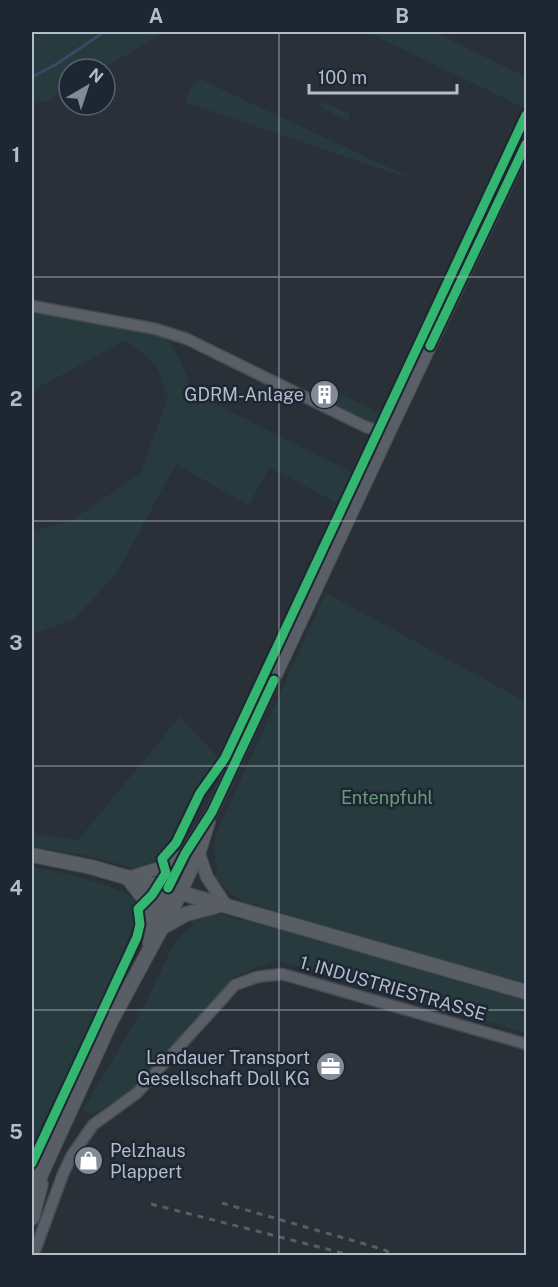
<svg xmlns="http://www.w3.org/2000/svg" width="558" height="1287" font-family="'Public Sans',sans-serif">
<rect width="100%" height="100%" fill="#2a3038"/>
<g fill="#273a3e">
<polygon points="43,32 165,32 102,69 69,69 69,89 49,100 32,104 32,37"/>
<polygon points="367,32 434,32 526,77 526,109"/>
<path d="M 203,80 L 206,82 L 422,183 L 185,102 C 189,93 191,81 203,80 Z"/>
<polygon points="323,102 349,114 349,120 346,120 322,108 319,105"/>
<polygon points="32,310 153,332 170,342 186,373 190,391 355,474 340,505 270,467 248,505 176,464 115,576 75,618 32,635 32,532 72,520 140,474 168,397 156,365 126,340 32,391"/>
<polygon points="316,382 382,414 375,427 310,395"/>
<polygon points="326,593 526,702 526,1033 276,960 233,977 215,1000 134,1090 93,1114 83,1110 145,1005 174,943 181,935 194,926 191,917 220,914 334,944 337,930 240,900 230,893 213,877 217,871 214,848 216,834"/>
<polygon points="180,717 218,758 182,827 174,846 161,859 160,865 137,869 84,855 32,847 32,834 78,840"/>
<path d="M 32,866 C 68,875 109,881 140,903 L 135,911 C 138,929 134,940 127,957 L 33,1144 L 32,1143 L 32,878 L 34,876 L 32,875 Z"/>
</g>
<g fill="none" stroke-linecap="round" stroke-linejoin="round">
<polyline stroke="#384963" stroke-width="3" points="32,77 55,65 104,32"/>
<defs>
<g id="minor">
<polyline points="32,306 156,329 187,339 366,427 389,433"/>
<polyline points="33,1256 63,1174 72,1155 93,1125 137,1093 235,985 257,977 282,974 526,1044"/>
</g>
<g id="tertiary">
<polyline points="199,854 207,877 225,904"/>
<polyline points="128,878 163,867 184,855"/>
<polyline points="168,888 185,854 212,812 389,433 526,144"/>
<polyline points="181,892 199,854 209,822"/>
</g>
<g id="secondary">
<polyline points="32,855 91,867 526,992"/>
<polyline points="128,878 146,901 153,922"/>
<polyline points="163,927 186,914 220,905"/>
<polyline points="150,943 153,922 168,888"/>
<polyline points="32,1194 111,1021 181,892"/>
<polyline points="32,1218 41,1184"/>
</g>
</defs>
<use href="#minor" stroke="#484c53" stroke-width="13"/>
<use href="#tertiary" stroke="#484c53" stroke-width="14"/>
<use href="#secondary" stroke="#484c53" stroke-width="16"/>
<use href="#minor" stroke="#5a5e66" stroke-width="10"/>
<use href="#tertiary" stroke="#5a5e66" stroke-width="12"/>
<use href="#secondary" stroke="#595d64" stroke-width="14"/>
<g stroke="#595d64" stroke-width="3" stroke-dasharray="6 6" stroke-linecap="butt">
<polyline points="222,1203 382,1249 398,1256"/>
<polyline points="151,1204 354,1256"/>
</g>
<polyline stroke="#58b947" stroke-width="8" stroke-dasharray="15 8" stroke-linecap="butt" points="32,32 33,32"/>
<defs>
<g id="cycleway">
<polyline points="430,346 526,144"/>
<polyline points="168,888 185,854 212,812 274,680"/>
<polyline points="32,1163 137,937 140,924 138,909 152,895 166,873 162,859 176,843 200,793 225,758 526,115"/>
</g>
</defs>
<use href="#cycleway" stroke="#1d2633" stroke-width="13"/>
<use href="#cycleway" stroke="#33b770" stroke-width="9"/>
</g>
<path fill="none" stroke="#b4bcc9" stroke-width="1.5" stroke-opacity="0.55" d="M 279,32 L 279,1256M 32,277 L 526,277M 32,521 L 526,521M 32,766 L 526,766M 32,1010 L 526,1010"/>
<defs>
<symbol id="building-disc" viewBox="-11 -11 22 22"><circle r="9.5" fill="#848b96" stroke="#1d2633"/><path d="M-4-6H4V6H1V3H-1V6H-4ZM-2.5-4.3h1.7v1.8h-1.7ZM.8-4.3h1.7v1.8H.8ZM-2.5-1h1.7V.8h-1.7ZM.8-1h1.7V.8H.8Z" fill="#fff"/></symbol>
<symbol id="office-disc" viewBox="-11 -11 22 22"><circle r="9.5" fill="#848b96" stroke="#1d2633"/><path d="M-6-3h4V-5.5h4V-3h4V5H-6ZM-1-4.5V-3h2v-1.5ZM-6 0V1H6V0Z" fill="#fff"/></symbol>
<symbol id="shop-disc" viewBox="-11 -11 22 22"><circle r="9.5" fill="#848b96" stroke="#1d2633"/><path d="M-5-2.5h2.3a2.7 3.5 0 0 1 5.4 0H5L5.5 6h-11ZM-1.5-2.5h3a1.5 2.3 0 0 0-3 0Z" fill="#fff"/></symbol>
</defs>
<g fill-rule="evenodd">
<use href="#building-disc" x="308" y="378" width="33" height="33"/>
<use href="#office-disc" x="314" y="1050" width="33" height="33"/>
<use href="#shop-disc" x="72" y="1144" width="33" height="33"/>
</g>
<g text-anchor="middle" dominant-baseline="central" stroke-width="5" stroke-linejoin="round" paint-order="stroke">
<g font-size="18" fill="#b4bcc9" stroke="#1d2633" text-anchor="end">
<text x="304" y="394">GDRM-Anlage</text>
<text x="310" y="1057">Landauer Transport<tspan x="310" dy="21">Gesellschaft Doll KG</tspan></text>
<text x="110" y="1150" text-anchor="start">Pelzhaus<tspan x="110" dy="21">Plappert</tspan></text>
</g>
<g font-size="18" fill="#6b9a76" stroke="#1d2633">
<text x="387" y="797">Entenpfuhl</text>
</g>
<g font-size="18" fill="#b4bcc9" stroke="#1d2633">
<text transform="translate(393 988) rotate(16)">1. INDUSTRIESTRASSE</text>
</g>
</g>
<rect width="558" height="1287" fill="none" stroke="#1d2633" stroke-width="66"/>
<g transform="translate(87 87) rotate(39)"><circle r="28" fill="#1d2633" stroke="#59626f" stroke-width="1.5"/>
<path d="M0-4.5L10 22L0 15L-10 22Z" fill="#848b96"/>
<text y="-9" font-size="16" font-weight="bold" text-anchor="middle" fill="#b4bcc9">N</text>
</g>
<path d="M309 84v9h148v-9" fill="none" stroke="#b4bcc9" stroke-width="3"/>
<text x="318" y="84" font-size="18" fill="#b4bcc9" stroke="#1d2633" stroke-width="4.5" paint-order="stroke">100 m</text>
<rect x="33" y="33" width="492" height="1221" fill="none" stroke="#b4bcc9" stroke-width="2"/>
<g font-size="20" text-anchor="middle" font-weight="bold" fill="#b4bcc9">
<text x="156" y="23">A</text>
<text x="402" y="23">B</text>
<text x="16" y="162">1</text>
<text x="16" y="406">2</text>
<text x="16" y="650">3</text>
<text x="16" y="895">4</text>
<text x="16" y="1139">5</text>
</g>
</svg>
